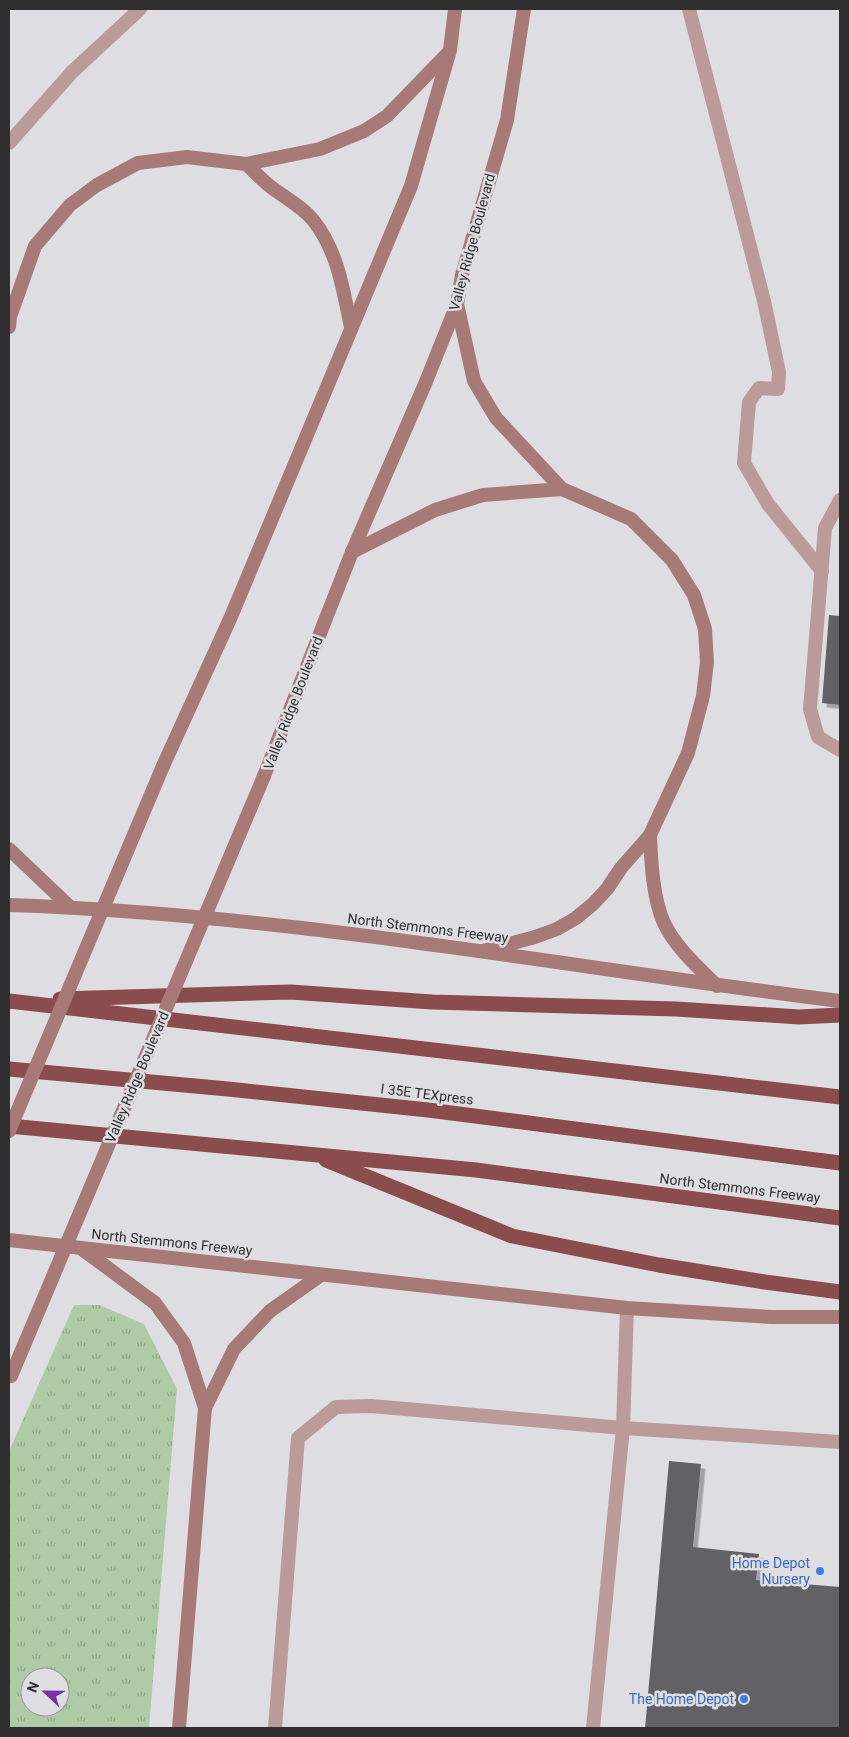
<svg xmlns="http://www.w3.org/2000/svg" width="849" height="1737" font-family="Roboto,sans-serif">
<defs>
<pattern id="grass-tufts" width="24" height="20" patternUnits="userSpaceOnUse" patternTransform="scale(1.25)"><rect width="24" height="20" fill="#afcba6"/><path d="M3 7l-1-3M5 7V3M7 7l1-3M15 17l-1-3M17 17v-4M19 17l1-3" fill="none" stroke="#8fa588"/></pattern>
<filter id="shadow"><feDropShadow dx="4.5" dy="4.5" stdDeviation="0" flood-color="#0004"/></filter>
</defs>
<rect width="100%" height="100%" fill="#dedee2"/>
<path fill="url(#grass-tufts)" fill-rule="evenodd" d="M 74,1305 L 99,1305 L 144,1324 L 177,1389 L 149,1728 L 9,1728 L 9,1451 ZM 30,1677 L 60,1677 L 60,1707 L 30,1707 Z"/>
<g fill="#626266" filter="url(#shadow)">
<polygon points="829,615 840,616 840,705 822,703"/>
<polygon points="669,1461 701,1464 693,1547 759,1554 756,1580 840,1587 840,1728 645,1728"/>
</g>
<g fill="none" stroke-linecap="round" stroke-linejoin="round">
<g stroke="#ba9b9a" stroke-width="14">
<polyline points="689,9 764,301 779,372 778,389 759,388 749,402 744,463 768,504 822,571"/>
<polyline points="9,143 72,72 140,9"/>
<polyline points="840,500 825,528 810,709 818,737 840,750"/>
<polyline points="275,1728 298,1438 336,1407 371,1406 623,1428 840,1442"/>
<polyline points="593,1728 623,1428 627,1308"/>
</g>
<g stroke="#a77a78" stroke-width="14">
<path d="M 246,164 C 254,171 262,180 271,187 C 285,198 302,206 313,220 C 338,251 343,290 351,327"/>
<polyline points="457,304 474,381 496,418 562,489 631,519 672,560 694,595 705,629 707,662 703,696 688,753 650,835 621,868 607,889 593,904 576,918 557,929 535,937 483,951"/>
<polyline points="9,327 10,317 35,246 70,205 97,185 138,163 187,157 246,164 320,149 364,131 387,116 448,53"/>
<polyline points="352,552 435,510 483,495 562,489"/>
<polyline points="163,766 230,619 411,186 450,50 455,9"/>
<polyline points="264,776 352,552 425,384 457,304 462,275 507,120 524,9"/>
<path d="M 650,835 C 651,862 653,899 664,923 C 676,948 698,967 717,986"/>
<polyline points="9,849 70,907"/>
<path d="M 9,905 C 288,914 563,967 840,1001"/>
<polyline points="9,1240 627,1308 771,1317 840,1317"/>
<polyline points="82,1249 155,1303 184,1343 205,1408"/>
<polyline points="179,1728 205,1408 234,1349 270,1311 321,1275"/>
</g>
<g stroke="#8a4c4c" stroke-width="15">
<polyline points="60,999 291,992 432,1002 676,1009 799,1017 840,1015"/>
<polyline points="9,1001 840,1097"/>
<polyline points="9,1069 228,1089 428,1110 840,1163"/>
<polyline points="9,1126 476,1170 840,1218"/>
<polyline points="326,1160 512,1236 659,1265 765,1282 840,1292"/>
</g>
<g stroke="#a77a78" stroke-width="14">
<polyline points="9,1131 163,766"/>
<polyline points="11,1376 264,776"/>
</g>
</g>
<g fill="#3f7fe0" stroke="#dedee2" stroke-width="2">
<circle cx="820" cy="1571" r="5"/>
<circle cx="744" cy="1699" r="5"/>
</g>
<g text-anchor="middle" dominant-baseline="central" stroke-width="5" stroke-linejoin="round" paint-order="stroke">
<g font-size="14" fill="#2f2f30" stroke="#dedee2">
<text transform="translate(472 242) rotate(-75)">Valley Ridge Boulevard</text>
<text transform="translate(293 703) rotate(-69)">Valley Ridge Boulevard</text>
<text transform="translate(428 928) rotate(7)">North Stemmons Freeway</text>
<text transform="translate(137 1077) rotate(-67)">Valley Ridge Boulevard</text>
<text transform="translate(427 1094) rotate(7)">I 35E TEXpress</text>
<text transform="translate(740 1188) rotate(7)">North Stemmons Freeway</text>
<text transform="translate(172 1242) rotate(6)">North Stemmons Freeway</text>
</g>
<g font-size="14" fill="#366cbe" stroke="#dedee2" text-anchor="end">
<text x="810" y="1563">Home Depot<tspan x="810" dy="16">Nursery</tspan></text>
<text x="734" y="1699">The Home Depot</text>
</g>
</g>
<rect width="849" height="1737" fill="none" stroke="#2f2f30" stroke-width="20"/>
<g transform="translate(45 1692) rotate(292)"><circle r="24" fill="#dedee2" stroke="#98989b"/>
<path d="M0-4L9 19L0 12L-9 19Z" fill="#7433a7"/>
<text y="-8" font-size="14" font-weight="bold" text-anchor="middle" fill="#2f2f30">N</text>
</g>
</svg>
